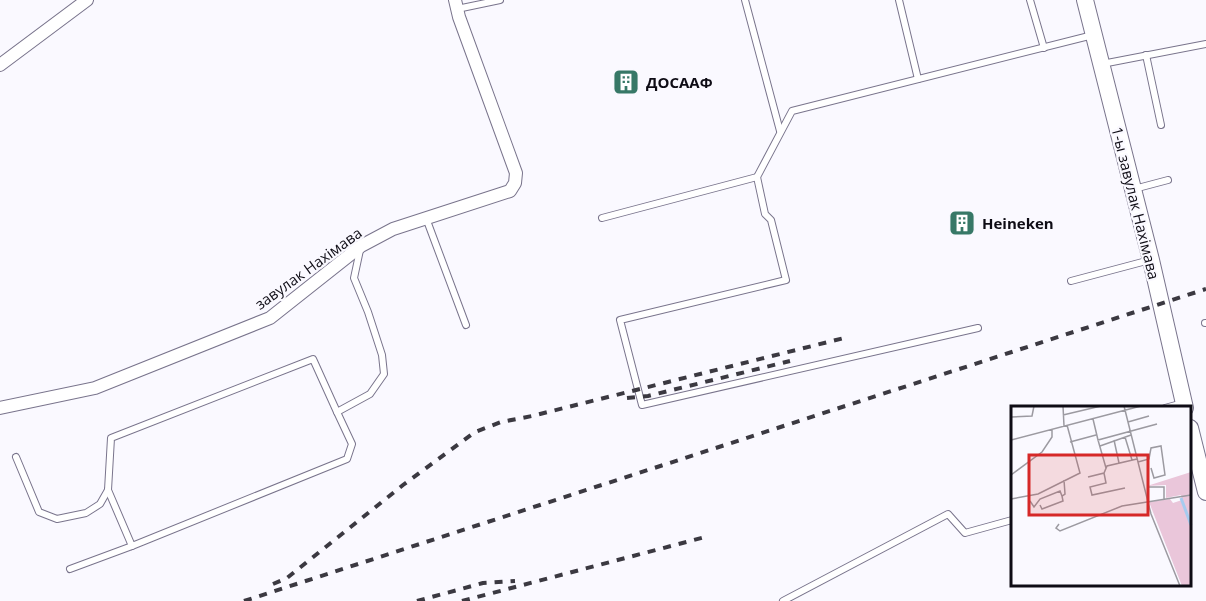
<svg xmlns="http://www.w3.org/2000/svg" width="1206" height="601" font-family="'Open Sans',sans-serif">
<rect width="100%" height="100%" fill="#faf9ff"/>
<g fill="none" stroke-linecap="round" stroke-linejoin="round">
<defs>
<g id="service">
<polyline points="745,0 780,131"/>
<polyline points="899,0 918,79"/>
<polyline points="1030,0 1044,48"/>
<polyline points="457,9 500,0"/>
<polyline points="1146,55 1161,125"/>
<polyline points="1102,64 1206,44"/>
<polyline points="757,177 765,214 771,220 786,280 620,320 642,405 978,328"/>
<polyline points="1134,189 1168,180"/>
<polyline points="426,218 466,325"/>
<polyline points="602,218 757,177 792,111 1093,35"/>
<polyline points="1071,281 1150,260"/>
<polyline points="1205,323 1206,323"/>
<polyline points="1165,408 1183,403"/>
<polyline points="16,457 39,512 57,519 86,513 100,504 108,490 111,438 313,359 337,412 370,394 384,374 382,355 368,312 354,278 360,250"/>
<polyline points="108,490 132,546 347,459 352,444 337,412"/>
<polyline points="70,569 132,546"/>
<polyline points="783,601 948,514 965,533 1012,520"/>
</g>
<g id="minor">
<polyline points="0,65 87,0"/>
<polyline points="0,408 95,388 270,318 361,246 393,229 510,191 515,183 516,173 459,17 455,0"/>
</g>
<g id="tertiary">
<polyline points="1085,0 1151,260 1185,408"/>
<polyline points="1190,428 1206,492"/>
</g>
</defs>
<use href="#service" stroke="#79748c" stroke-width="8"/>
<use href="#minor" stroke="#79748c" stroke-width="14"/>
<use href="#tertiary" stroke="#79748c" stroke-width="18"/>
<use href="#service" stroke="#fff" stroke-width="6"/>
<use href="#minor" stroke="#fff" stroke-width="12"/>
<use href="#tertiary" stroke="#fff" stroke-width="16"/>
<g stroke="#3b3941" stroke-width="4" stroke-dasharray="8 8" stroke-linecap="butt">
<polyline points="627,398 648,396 790,361"/>
<polyline points="273,584 287,578 403,485 475,432 501,422 532,416 848,337"/>
<polyline points="244,601 1206,289"/>
<polyline points="417,601 483,583 515,581"/>
<polyline points="462,601 709,536"/>
</g>
</g>
<defs>
<symbol id="building-square" viewBox="-11 -11 22 22"><rect x="-9" y="-9" width="18" height="18" rx="4" fill="#377867" stroke="#faf9ff"/><path d="M-4-6H4V6H1V3H-1V6H-4ZM-2.5-4.3h1.7v1.8h-1.7ZM.8-4.3h1.7v1.8H.8ZM-2.5-1h1.7V.8h-1.7ZM.8-1h1.7V.8H.8Z" fill="#fff"/></symbol>
</defs>
<g fill-rule="evenodd">
<use href="#building-square" x="611" y="67" width="30" height="30"/>
<use href="#building-square" x="947" y="208" width="30" height="30"/>
</g>
<g text-anchor="middle" dominant-baseline="central" stroke-width="4.5" stroke-linejoin="round" paint-order="stroke">
<g font-size="15" font-weight="bold" fill="#0e0c15" stroke="#faf9ff" text-anchor="start">
<text x="646" y="82">ДОСААФ</text>
<text x="982" y="223">Heineken</text>
</g>
<g font-size="15" fill="#0e0c15" stroke="#faf9ff">
<text transform="translate(1136 203) rotate(76)">1-ы завулак Нахімава</text>
<text transform="translate(308 268) rotate(-36)">завулак Нахімава</text>
</g>
</g>
<g transform="translate(1011 406)">
<rect width="180" height="180" fill="#faf9ff"/>
<path d="M 180,66 L 180,180 L 171,180 L 138,96 L 159,93 L 162,97 L 171,94 L 170,89 L 155,92 L 155,79 L 136,80 Z" fill="#eac6da"/>
<path fill="none" stroke="#a6cbef" stroke-width="3" d="M 170,92 L 180,119"/>
<path fill="none" stroke="#9c9aa1" stroke-width="1.5" d="M 52,0 L 53,20M 113,0 L 140,108 L 169,180M 52,9 L 90,0M 0,11 L 21,10 L 23,0M 82,13 L 87,34 L 146,18M 117,16 L 138,10M 114,31 L 121,54M 0,34 L 130,0M 87,34 L 95,62M 103,34 L 108,57M 59,36 L 85,29M 89,40 L 120,29M 127,56 L 138,53 L 140,42 L 150,40 L 154,69 L 143,72 L 140,62M 93,67 L 95,77 L 79,81 L 81,89 L 114,82M 0,69 L 31,46 L 41,31 L 41,23M 77,71 L 93,67 L 96,60 L 126,53M 137,81 L 153,81 L 153,93M 0,93 L 27,88 L 69,67 L 56,19M 19,95 L 23,101 L 29,93 L 49,85 L 51,90 L 54,88 L 53,74M 29,99 L 31,103 L 52,95 L 51,90M 48,118 L 45,122 L 49,125 L 111,100 L 180,89"/>
<path fill="#d62828" fill-opacity="0.15" stroke="#d62828" stroke-width="3" d="M 18,49 L 137,49 L 137,109 L 18,109 Z"/>
<rect width="180" height="180" fill="none" stroke="#0e0c15" stroke-width="3"/>
</g>
</svg>
